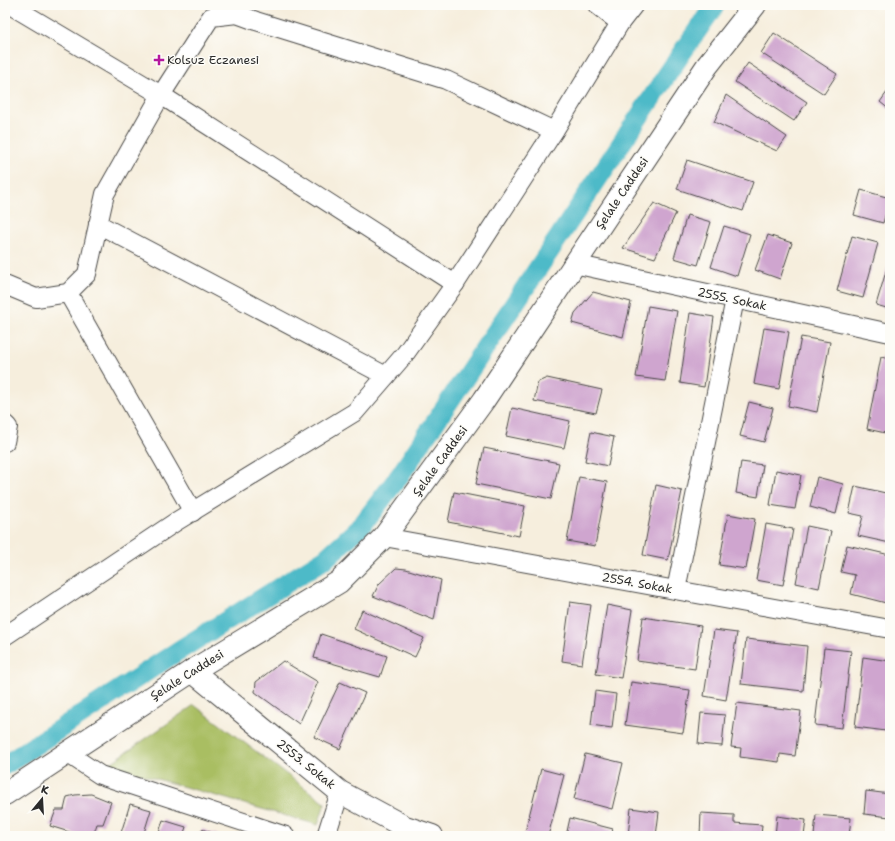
<svg xmlns="http://www.w3.org/2000/svg" width="895" height="841" font-family="'Shantell Sans',sans-serif">
<rect width="100%" height="100%" fill="#fdfcf7"/>
<filter id="ink" filterUnits="userSpaceOnUse"><feTurbulence type="fractalNoise" baseFrequency=".025" numOctaves="2"/><feDisplacementMap in="SourceGraphic" scale="8" xChannelSelector="R" yChannelSelector="G"/><feConvolveMatrix kernelMatrix="1 2 1 2 8 2 1 2 1" color-interpolation-filters="sRGB"/></filter>
<filter id="wash" filterUnits="userSpaceOnUse"><feTurbulence type="fractalNoise" baseFrequency=".012" numOctaves="4" result="noise"/><feDisplacementMap in="SourceGraphic" scale="16" xChannelSelector="R" yChannelSelector="G"/><feGaussianBlur stdDeviation="0.9" result="paint"/><feColorMatrix in="noise" values="0 0 0 0 0 0 0 0 0 0 0 0 0 0 0 0 0 1.4 0 .05"/><feComposite in="paint" operator="in"/></filter>
<g filter="url(#wash)">
<rect width="100%" height="100%" fill="#f6eedd"/>
<polygon fill="#a9be62" stroke="#6a7446" points="194,705 325,803 318,825 108,765"/>
<g fill="none" stroke-linecap="round" stroke-linejoin="round">
<polyline stroke="#4dbac8" stroke-width="20" points="5,765 178,651 325,559 362,525 400,475 683,51 715,5"/>
</g>
<g id="blocks">
<g fill="#cfa5cf">
<polygon points="774,33 837,74 824,94 761,53"/>
<polygon points="748,63 807,102 794,121 735,82"/>
<polygon points="890,88 890,110 880,102"/>
<polygon points="726,95 787,137 777,151 714,122"/>
<polygon points="687,160 753,182 743,211 677,189"/>
<polygon points="861,190 890,198 883,223 854,215"/>
<polygon points="654,203 676,213 655,258 623,248"/>
<polygon points="687,215 711,222 698,265 674,258"/>
<polygon points="724,226 750,234 737,276 711,267"/>
<polygon points="768,235 792,243 780,279 755,270"/>
<polygon points="852,236 878,243 863,298 837,291"/>
<polygon points="890,258 890,309 876,305"/>
<polygon points="593,292 631,302 623,337 572,323 575,313"/>
<polygon points="648,306 677,311 665,381 636,377"/>
<polygon points="690,313 714,317 704,387 680,383"/>
<polygon points="764,328 789,332 779,389 754,384"/>
<polygon points="801,337 830,342 817,412 788,406"/>
<polygon points="881,357 890,359 890,434 867,429"/>
<polygon points="547,378 602,390 596,413 534,401 538,382"/>
<polygon points="749,402 773,408 764,442 740,436"/>
<polygon points="512,408 570,421 564,448 506,436"/>
<polygon points="591,432 614,437 608,466 585,461"/>
<polygon points="484,448 559,463 551,499 476,484"/>
<polygon points="741,462 763,465 758,497 736,493"/>
<polygon points="776,470 801,475 795,509 770,505"/>
<polygon points="579,477 607,482 595,546 567,541"/>
<polygon points="817,477 843,484 836,514 810,507"/>
<polygon points="656,485 682,491 668,560 643,555"/>
<polygon points="855,486 890,494 890,543 858,536 863,516 849,513"/>
<polygon points="454,492 525,506 519,536 448,522"/>
<polygon points="728,514 755,519 746,569 719,565"/>
<polygon points="766,524 793,529 783,585 756,580"/>
<polygon points="807,526 831,531 819,588 796,583"/>
<polygon points="847,545 890,555 890,604 851,594 855,575 841,572"/>
<polygon points="396,568 406,569 441,580 434,620 373,596 379,584"/>
<polygon points="570,602 591,605 582,664 562,661"/>
<polygon points="607,605 632,610 621,678 596,674"/>
<polygon points="362,610 424,638 415,657 354,629"/>
<polygon points="643,617 701,626 695,669 637,661"/>
<polygon points="714,630 737,633 726,700 704,696"/>
<polygon points="321,634 387,656 380,677 314,658"/>
<polygon points="746,639 807,646 803,691 741,684"/>
<polygon points="824,648 851,651 842,728 815,725"/>
<polygon points="863,657 890,661 890,699 886,731 855,727"/>
<polygon points="283,661 318,682 299,724 255,692 256,682"/>
<polygon points="340,682 365,693 340,749 314,737"/>
<polygon points="631,682 690,690 683,733 625,725"/>
<polygon points="595,691 616,694 612,728 591,725"/>
<polygon points="737,703 801,711 795,756 780,754 779,762 740,757 741,748 731,747"/>
<polygon points="701,713 725,715 722,746 698,744"/>
<polygon points="585,754 623,763 612,809 574,799"/>
<polygon points="541,769 564,775 548,836 524,836"/>
<polygon points="866,791 890,794 890,817 864,814"/>
<polygon points="91,794 111,802 103,824 97,824 93,836 82,836 50,826 56,810 64,810 67,797 75,795"/>
<polygon points="130,804 151,810 143,836 120,836"/>
<polygon points="631,808 659,812 656,836 628,836"/>
<polygon points="701,813 734,815 734,823 762,825 761,836 700,836"/>
<polygon points="816,815 851,818 849,836 814,836"/>
<polygon points="777,816 806,820 804,836 775,836"/>
<polygon points="570,818 613,829 611,836 566,836"/>
<polygon points="163,820 186,827 183,836 158,836"/>
<polygon points="202,829 220,836 199,836"/>
</g>
</g>
</g>
<g filter="url(#ink)">
<use href="#blocks" fill-opacity="0" stroke="#494846" stroke-width="1"/>
<g fill="none" stroke-linecap="round" stroke-linejoin="round">
<defs>
<g id="minor">
<polyline points="10,5 161,95 455,284"/>
<polyline points="597,5 620,23"/>
<polyline points="237,14 256,21 446,80 554,131"/>
<polyline points="98,224 386,376"/>
<polyline points="574,264 890,333"/>
<polyline points="5,285 36,298 68,293 87,274 105,194 161,95 211,17 237,14 240,5"/>
<polyline points="68,293 193,512"/>
<polyline points="5,424 8,427 5,442"/>
<polyline points="384,537 890,629"/>
<polyline points="676,590 735,299"/>
<polyline points="5,636 177,521 355,412 405,354 455,284 554,131 620,23 634,5"/>
<polyline points="67,753 100,775 286,836"/>
<polyline points="326,836 340,792"/>
</g>
<g id="tertiary">
<polyline points="192,671 340,792 405,827 432,836"/>
<polyline points="5,794 192,671 339,582 384,537 484,400 707,66 755,5"/>
</g>
</defs>
<use href="#minor" stroke="#494846" stroke-width="20"/>
<use href="#tertiary" stroke="#494846" stroke-width="24"/>
<use href="#minor" stroke="#fff" stroke-width="18"/>
<use href="#tertiary" stroke="#fff" stroke-width="22"/>
</g>
</g>
<path fill="#b5179e" stroke="#fdfcf7" stroke-width="1.5" d="M157 54h4v4h4v4h-4v4h-4v-4h-4v-4h4z"/>
<g text-anchor="middle" dominant-baseline="central" stroke-width="3" stroke-linejoin="round" paint-order="stroke">
<g font-size="12" fill="#2b2b2b" stroke="#fdfcf7" text-anchor="start">
<text x="167" y="60">Kolsuz Eczanesi</text>
</g>
<g font-size="12" fill="#2b2b2b" stroke="#fdfcf7">
<text transform="translate(622 193) rotate(-56)">Şelale Caddesi</text>
<text transform="translate(732 299) rotate(12)">2555. Sokak</text>
<text transform="translate(440 461) rotate(-54)">Şelale Caddesi</text>
<text transform="translate(637 583) rotate(10)">2554. Sokak</text>
<text transform="translate(187 675) rotate(-32)">Şelale Caddesi</text>
<text transform="translate(306 764) rotate(39)">2553. Sokak</text>
</g>
</g>
<rect width="895" height="841" fill="none" stroke="#fdfcf7" stroke-width="20"/>
<g transform="translate(42 799) rotate(18)" stroke="#fdfcf7" stroke-width="3" paint-order="stroke">
<path d="M0-3L7 15L0 10L-7 15Z" fill="#2b2b2b"/>
<text y="-6" font-size="11" font-weight="bold" text-anchor="middle" fill="#2b2b2b">K</text>
</g>
</svg>
